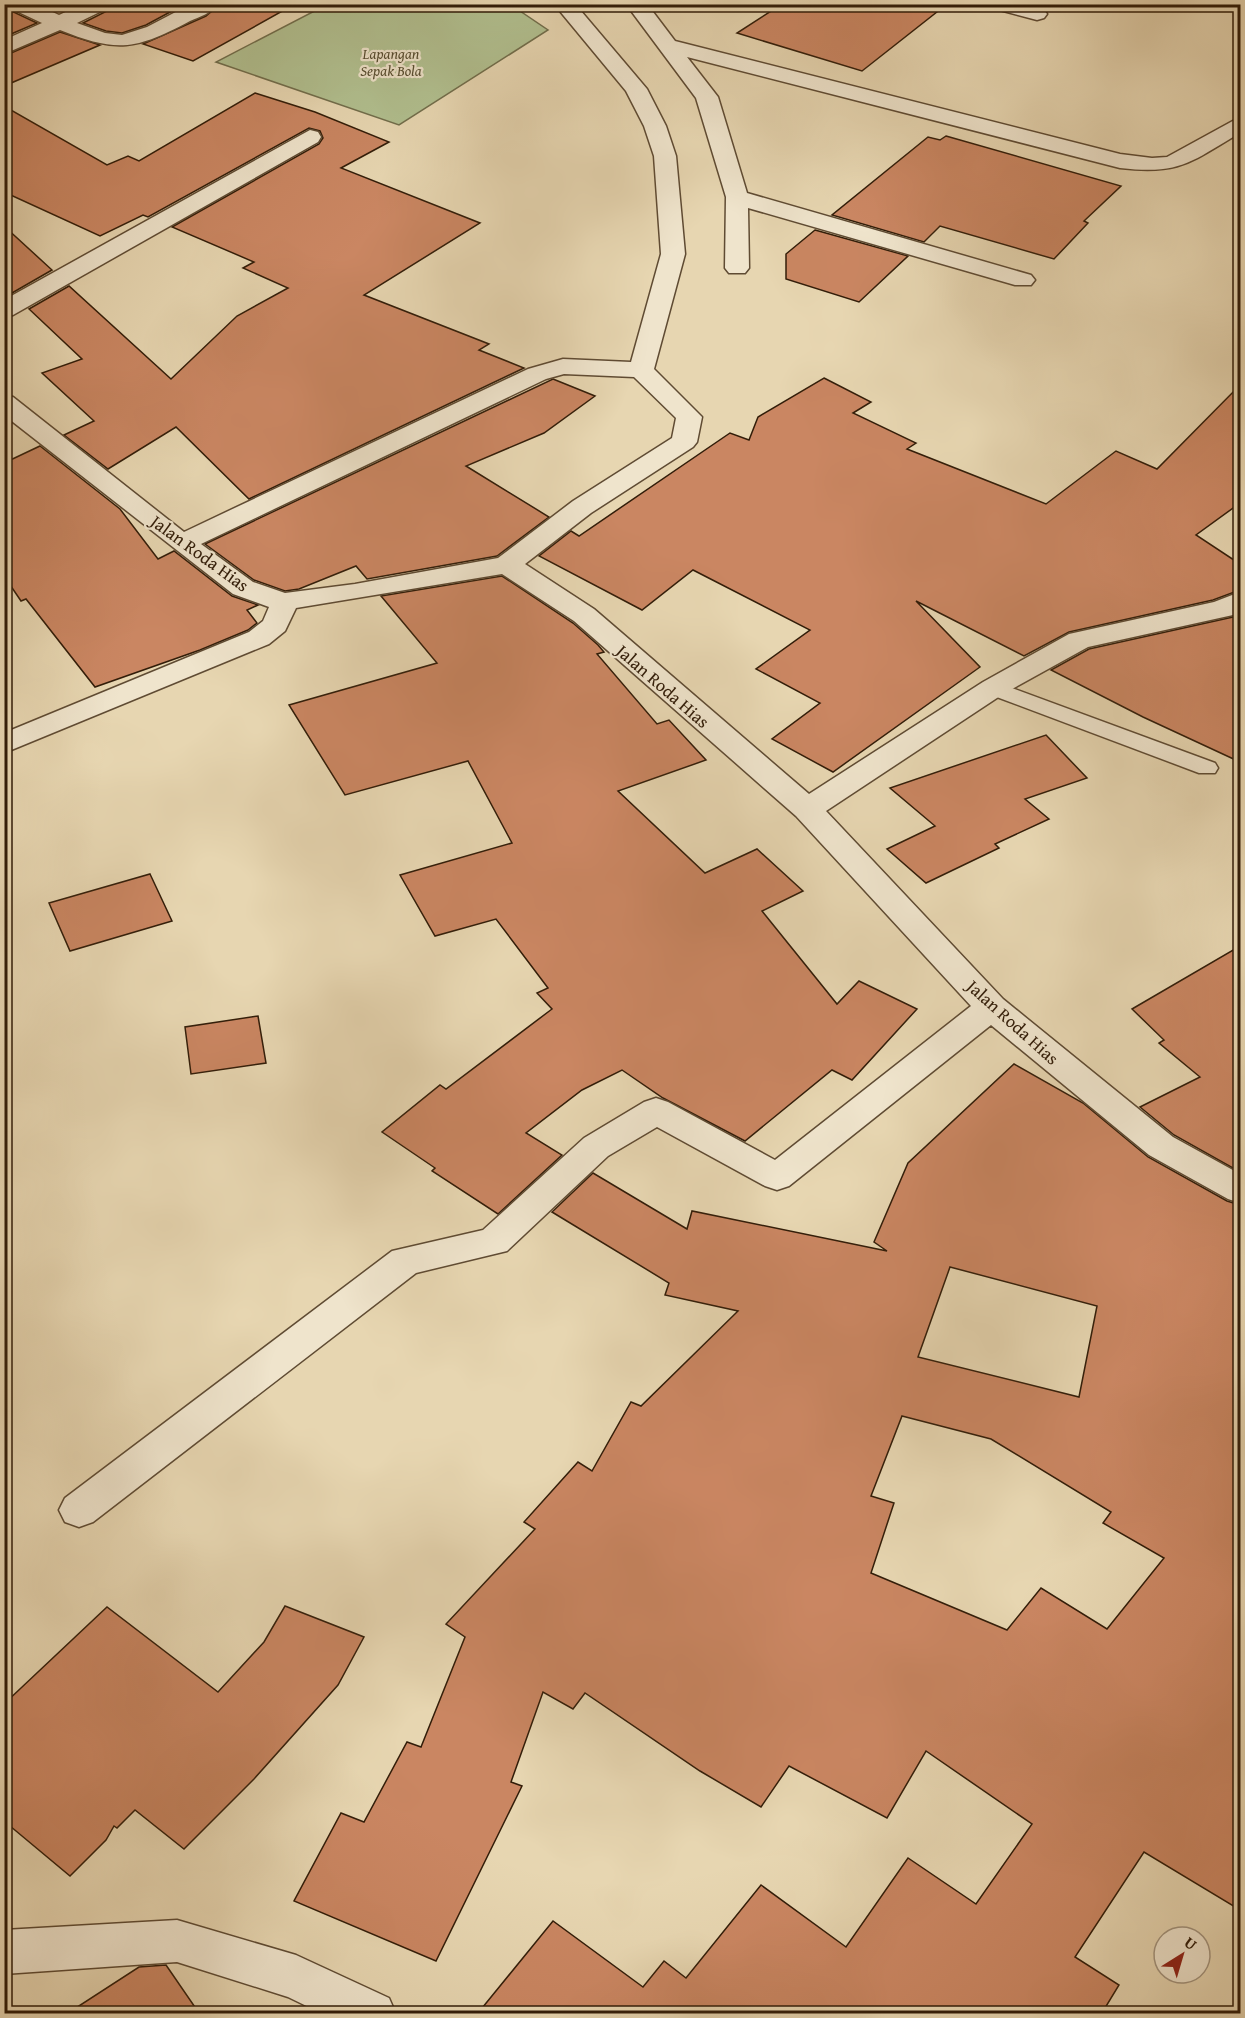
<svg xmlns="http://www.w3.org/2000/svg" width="1245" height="2018" font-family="'Gentium Book Plus',serif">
<rect width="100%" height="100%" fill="#e7d6b1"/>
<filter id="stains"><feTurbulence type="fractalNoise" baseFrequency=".00333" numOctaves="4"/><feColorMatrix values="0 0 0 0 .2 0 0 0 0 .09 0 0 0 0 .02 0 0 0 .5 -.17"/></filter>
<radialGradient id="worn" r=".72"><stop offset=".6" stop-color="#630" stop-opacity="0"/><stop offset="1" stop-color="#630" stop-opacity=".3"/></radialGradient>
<polygon fill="#b1bf8f" stroke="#726e4c" stroke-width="1.5" points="326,5 511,5 548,30 399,125 216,62"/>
<g fill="#ca8662" stroke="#321d09" stroke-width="1.5" fill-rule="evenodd">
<polygon points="4,4 9,10 37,23 4,37"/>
<polygon points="113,4 185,4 146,25 122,33 106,31 83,23 109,10"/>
<polygon points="220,4 295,4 193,61 143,44 206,16"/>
<polygon points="782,4 947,4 862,71 737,33"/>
<polygon points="60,32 100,45 4,86 4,56"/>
<polygon points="255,93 315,112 389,142 341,168 480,223 364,295 489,344 479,350 524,368 249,499 176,427 108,469 64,435 94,421 42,373 82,359 29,309 69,286 171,379 237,316 288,288 243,268 254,262 172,227 319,144 323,138 320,131 309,128 148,217 143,215 100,236 4,192 4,106 107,165 128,156 139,161"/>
<polygon points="946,136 1121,186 1084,221 1088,223 1054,259 940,226 924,242 832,215 928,137 940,140"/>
<polygon points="4,226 52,270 12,293 4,286"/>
<polygon points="815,230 908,256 859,302 786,279 786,254"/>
<polygon points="824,378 871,402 853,413 916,443 907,449 1046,504 1116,451 1157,469 1240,385 1240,503 1196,535 1240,564 1240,590 1213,600 1069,632 1024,656 916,601 980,667 833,772 772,739 820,703 756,669 810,630 693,570 642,610 539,556 571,531 579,536 730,433 749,440 758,417"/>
<polygon points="553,379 595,396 544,433 466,466 549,517 497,556 367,579 356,566 299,589 285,591 254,580 205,544"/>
<polygon points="40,446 120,509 158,559 174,551 232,596 258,605 247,610 257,623 248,630 200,650 95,687 26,599 21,601 4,576 4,463"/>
<polygon points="502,576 573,623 598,645 604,652 597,654 657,724 669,720 706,760 618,791 705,873 757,849 803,891 762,911 837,1004 859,981 917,1009 852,1080 832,1070 745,1141 663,1098 622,1070 582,1090 526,1133 562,1155 498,1214 432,1171 435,1168 382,1132 440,1085 446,1089 552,1009 537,993 548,988 496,919 435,936 400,875 512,843 468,761 345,795 289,705 437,663 381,596"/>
<polygon points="1240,613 1240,762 1143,717 1051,670 1089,649 1233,617"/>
<polygon points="1046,735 1087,778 1025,799 1049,819 995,844 999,848 926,883 887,849 935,826 890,788"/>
<polygon points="150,874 172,921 70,951 49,903"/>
<polygon points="1240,946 1240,1172 1174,1135 1140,1107 1200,1077 1159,1043 1164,1040 1132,1009"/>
<polygon points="258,1016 266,1063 191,1074 185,1027"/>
<path d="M 1014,1064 L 1083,1103 L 1148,1157 L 1227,1201 L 1240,1205 L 1240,1910 L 1144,1852 L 1075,1957 L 1119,1985 L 1102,2013 L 478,2013 L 553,1921 L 643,1987 L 664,1961 L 686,1978 L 761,1885 L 846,1947 L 908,1858 L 976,1904 L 1032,1824 L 926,1751 L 887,1818 L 789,1766 L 761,1807 L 700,1771 L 585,1693 L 573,1709 L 543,1692 L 511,1782 L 522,1786 L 436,1961 L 294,1901 L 341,1813 L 364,1822 L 407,1742 L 421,1747 L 465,1637 L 446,1624 L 535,1529 L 524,1522 L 578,1462 L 592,1471 L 631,1402 L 641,1406 L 738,1311 L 665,1295 L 669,1283 L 552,1212 L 593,1173 L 687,1229 L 692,1211 L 887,1251 L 874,1242 L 908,1163 ZM 950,1267 L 1097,1306 L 1079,1397 L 918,1357 ZM 902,1416 L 991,1439 L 1111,1512 L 1103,1523 L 1164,1558 L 1107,1629 L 1041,1588 L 1007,1630 L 871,1573 L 894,1503 L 871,1496 Z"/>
<polygon points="285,1606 364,1637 338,1685 254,1779 184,1849 135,1810 117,1828 114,1826 106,1840 70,1876 4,1821 4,1704 107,1607 218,1692 264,1642"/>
<polygon points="166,1965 199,2013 68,2013 139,1967"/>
</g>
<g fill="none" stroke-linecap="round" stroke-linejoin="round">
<defs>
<polygon id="service" points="993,681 1215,763 1218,768 1215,773 1199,773 986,693 982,688 986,683"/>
<g id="minor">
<path d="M 7,4 L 35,4 L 59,15 L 83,4 L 111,4 L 108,8 L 77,23 L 105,33 L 122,35 L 147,27 L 191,4 L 218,4 C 212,13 199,17 190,21 C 136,50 117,53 60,30 L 4,54 L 4,40 L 42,23 L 10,8 Z"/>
<path d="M 554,4 L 575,4 L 647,89 L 666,126 L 676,156 L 685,254 L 654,369 L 702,417 L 697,442 L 693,447 L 591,513 L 525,564 L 594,609 L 809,794 L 983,682 L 1069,634 L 1214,602 L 1240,592 L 1240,611 L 1233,615 L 1088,647 L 1003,694 L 826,811 L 1003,999 L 1173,1137 L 1240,1174 L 1240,1203 L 1228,1199 L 1149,1155 L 991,1025 L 789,1186 L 777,1190 L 765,1186 L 657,1127 L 608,1156 L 507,1251 L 416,1273 L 93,1522 L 79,1527 L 65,1522 L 59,1510 L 65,1498 L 392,1251 L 483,1230 L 584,1138 L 644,1102 L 656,1098 L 668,1102 L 775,1160 L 971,1006 L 796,816 L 574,621 L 502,574 L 296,608 L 285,631 L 269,644 L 4,753 L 4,733 L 249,632 L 263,621 L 269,607 L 233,594 L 4,415 L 4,395 L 13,397 L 184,532 L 528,369 L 563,359 L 631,362 L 661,254 L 654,156 L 644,126 L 626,91 ZM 564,374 L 634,377 L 676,418 L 672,438 L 573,501 L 498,558 L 355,584 L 285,593 L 253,582 L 201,544 L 546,379 Z"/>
<path d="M 626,4 L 647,4 L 675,41 L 1120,154 L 1152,158 L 1167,157 L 1240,117 L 1240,133 C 1190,162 1181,175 1120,168 L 687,57 L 718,97 L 747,193 L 1031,275 L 1035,280 L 1031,285 L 1015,285 L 748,208 L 749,268 L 745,273 L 729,273 L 725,268 L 726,197 L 696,98 Z"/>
<polygon points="989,4 1025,4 1044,10 1047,14 1044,18 1037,20 992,8"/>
<polygon points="310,130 318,132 321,137 318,142 13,315 4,317 4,300"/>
<polygon points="177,1920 296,1955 389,1998 396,2014 323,2014 288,1997 177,1962 4,1974 4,1930"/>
</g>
</defs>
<use href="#service" stroke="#5f4b33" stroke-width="3"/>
<use href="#minor" stroke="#5f4b33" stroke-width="3"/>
<use href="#service" fill="#efe4cc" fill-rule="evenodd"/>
<use href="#minor" fill="#efe4cc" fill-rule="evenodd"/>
</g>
<g text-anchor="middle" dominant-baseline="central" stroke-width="4.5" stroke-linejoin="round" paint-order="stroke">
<g font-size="15" font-style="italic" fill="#584e31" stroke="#efe4cc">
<text x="391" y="53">Lapangan<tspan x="391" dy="17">Sepak Bola</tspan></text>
</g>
<g font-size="18" fill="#321d09" stroke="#efe4cc">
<text transform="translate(200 553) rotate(36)">Jalan Roda Hias</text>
<text transform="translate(663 686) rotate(41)">Jalan Roda Hias</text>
<text transform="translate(1013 1022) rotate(42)">Jalan Roda Hias</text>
</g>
</g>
<rect width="1245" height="2018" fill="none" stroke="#e7d6b1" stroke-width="24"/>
<rect x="6" y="6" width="1233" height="2006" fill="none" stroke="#321d09" stroke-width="3"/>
<rect x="12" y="12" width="1221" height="1994" fill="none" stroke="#321d09" stroke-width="1.5"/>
<g transform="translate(1182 1955) rotate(37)"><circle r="28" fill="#efe4cc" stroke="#a3947e" stroke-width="1.5"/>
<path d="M0-4.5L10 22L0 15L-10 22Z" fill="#8f2418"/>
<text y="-9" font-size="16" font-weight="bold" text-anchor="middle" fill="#321d09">U</text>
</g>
<rect width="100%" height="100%" filter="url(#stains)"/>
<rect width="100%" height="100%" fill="url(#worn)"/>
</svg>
